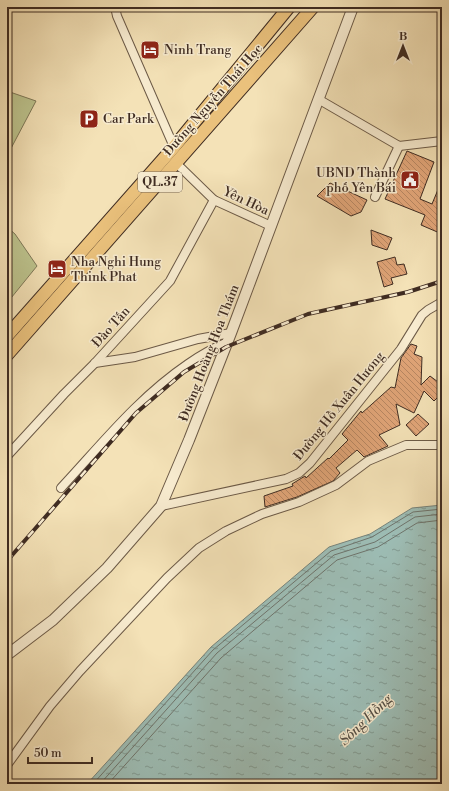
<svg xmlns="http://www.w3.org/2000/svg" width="449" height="791" font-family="'Libre Bodoni',serif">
<defs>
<pattern id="water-ripples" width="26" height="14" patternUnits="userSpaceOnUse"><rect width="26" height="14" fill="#9dbdb5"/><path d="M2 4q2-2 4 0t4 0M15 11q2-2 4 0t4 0" fill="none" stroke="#819a93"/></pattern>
<pattern id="building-back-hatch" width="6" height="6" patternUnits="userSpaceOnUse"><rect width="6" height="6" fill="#e1a578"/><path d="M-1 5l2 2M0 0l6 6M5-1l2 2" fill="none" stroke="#b88762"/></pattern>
</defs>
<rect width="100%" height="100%" fill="#f4e2b7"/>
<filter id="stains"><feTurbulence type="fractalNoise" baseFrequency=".005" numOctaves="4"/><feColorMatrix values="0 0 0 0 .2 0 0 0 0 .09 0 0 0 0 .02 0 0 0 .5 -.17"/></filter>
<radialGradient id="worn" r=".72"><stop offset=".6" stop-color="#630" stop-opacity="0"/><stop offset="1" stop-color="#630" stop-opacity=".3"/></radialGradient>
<g fill="#bcc38d" stroke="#7e7858">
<polygon points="7,91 36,101 7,156"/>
<polygon points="7,227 15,234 37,266 7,303"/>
</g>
<polygon fill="url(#water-ripples)" stroke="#77837a" points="442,505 442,784 87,784 211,647 329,547 370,534 412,508"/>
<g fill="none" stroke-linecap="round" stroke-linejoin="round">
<g stroke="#6e746c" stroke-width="1">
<polyline points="93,784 213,650 331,551 372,537 413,512 442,509"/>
<polyline points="100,784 217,653 334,555 375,542 415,517 442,514"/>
<polyline points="108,784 221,658 337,560 378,547 417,523 442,520"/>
</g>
</g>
<g fill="url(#building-back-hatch)" stroke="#3f2c22">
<polygon points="407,151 434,162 420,199 432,204 442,180 442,234 421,225 425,215 385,199"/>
<polygon points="330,183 367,200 361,212 351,216 317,196"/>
<polygon points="371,230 392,238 387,250 372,245"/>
<polygon points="395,257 397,265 404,264 407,274 391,278 393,284 384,287 377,262"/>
<polygon points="411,344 417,346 414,354 422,357 421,385 430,376 442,385 442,393 434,401 424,391 414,413 396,404 400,425 379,435 388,446 364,457 357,450 336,468 340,473 333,481 297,497 265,507 264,496 293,486 292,484 305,476 306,478 328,458 329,459 348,440 342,434 361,411 362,413 391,387 395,388 401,358"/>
<polygon points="418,414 429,424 416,436 406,425"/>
</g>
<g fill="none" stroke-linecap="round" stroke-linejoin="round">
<defs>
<g id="minor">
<polyline points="115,7 117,16 174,147"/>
<polyline points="318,99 399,146 442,141"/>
<polyline points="176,163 214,200 271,226"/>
<polyline points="375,197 399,146"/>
<polyline points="95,363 135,357 198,339 231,333"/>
<polyline points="7,456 64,394 95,363 170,281 214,200"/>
<path d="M 61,488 C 102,444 138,398 188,364 C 201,355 213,348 228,342"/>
<polyline points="161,506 286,479 299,473 310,463 401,349 422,315 428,310 442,302"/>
<polyline points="7,765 50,706 80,671 167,578 199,548 226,531 262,514 299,502 336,485 368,461 406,445 442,445"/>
</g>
<polyline id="tertiary" points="7,655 53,620 107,568 161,506 189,440 231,333 353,7"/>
<g id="primary">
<polyline points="7,336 174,147 289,7"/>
<polyline points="7,355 313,7"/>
</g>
</defs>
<use href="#minor" stroke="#6c5a47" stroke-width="10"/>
<use href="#tertiary" stroke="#6c5a47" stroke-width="12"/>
<use href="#primary" stroke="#3f2c22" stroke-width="14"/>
<use href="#minor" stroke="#f8ecd0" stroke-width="8"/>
<use href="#tertiary" stroke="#f8ecd0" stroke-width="10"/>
<use href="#primary" stroke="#eac17c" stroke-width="12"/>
<defs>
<polyline id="rail" points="7,561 136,413 184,372 226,347 308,314 408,292 442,281"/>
</defs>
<use href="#rail" stroke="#3f2c22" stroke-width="4"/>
<use href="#rail" stroke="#f8ecd0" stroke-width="2.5" stroke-dasharray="8" stroke-linecap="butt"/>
</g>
<defs>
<symbol id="hotel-square" viewBox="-11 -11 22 22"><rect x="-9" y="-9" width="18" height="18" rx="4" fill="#8f2418" stroke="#f8ecd0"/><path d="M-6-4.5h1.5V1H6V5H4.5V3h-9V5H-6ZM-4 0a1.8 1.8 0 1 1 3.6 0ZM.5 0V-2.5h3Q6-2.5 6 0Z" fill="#fff"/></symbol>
<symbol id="parking-square" viewBox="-11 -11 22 22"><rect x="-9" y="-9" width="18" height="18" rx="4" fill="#8f2418" stroke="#f8ecd0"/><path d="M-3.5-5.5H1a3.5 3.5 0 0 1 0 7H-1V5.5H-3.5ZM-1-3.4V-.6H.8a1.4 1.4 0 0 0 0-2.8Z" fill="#fff"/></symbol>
<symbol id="civic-square" viewBox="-11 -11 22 22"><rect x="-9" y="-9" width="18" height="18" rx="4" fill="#8f2418" stroke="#f8ecd0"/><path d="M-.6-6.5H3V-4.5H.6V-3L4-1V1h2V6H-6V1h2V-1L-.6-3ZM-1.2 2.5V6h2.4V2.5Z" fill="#fff"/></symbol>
</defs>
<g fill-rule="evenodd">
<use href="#hotel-square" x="139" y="39" width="22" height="22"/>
<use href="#parking-square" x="78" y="108" width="22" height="22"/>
<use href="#civic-square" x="399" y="169" width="22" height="22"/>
<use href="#hotel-square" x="46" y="258" width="22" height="22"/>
</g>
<g text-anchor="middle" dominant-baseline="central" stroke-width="3" stroke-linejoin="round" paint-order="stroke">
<rect fill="#f8ecd0" stroke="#766656" stroke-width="1" x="138" y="172" width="44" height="20" rx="3"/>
<g font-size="12" font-weight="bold" fill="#3f2c22">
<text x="160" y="182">QL.37</text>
</g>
<g font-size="13" fill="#3f2c22" stroke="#f8ecd0" text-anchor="start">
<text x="164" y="50">Ninh Trang</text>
<text x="103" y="119">Car Park</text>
<text x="396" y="173" text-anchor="end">UBND Thành<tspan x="396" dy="15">phố Yên Bái</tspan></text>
<text x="71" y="262">Nha Nghi Hung<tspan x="71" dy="15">Think Phat</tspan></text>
</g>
<g font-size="13" fill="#3f2c22" stroke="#f8ecd0">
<text transform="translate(213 100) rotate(-49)">Đường Nguyễn Thái Học</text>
<text transform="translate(246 201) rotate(25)">Yên Hòa</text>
<text transform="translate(111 327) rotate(-48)">Đào Tấn</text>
<text transform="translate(209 353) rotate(-69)">Đường Hoàng Hoa Thám</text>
<text transform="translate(339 406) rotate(-51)">Đường Hồ Xuân Hương</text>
</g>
<g font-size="14" font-style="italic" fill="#565047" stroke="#f8ecd0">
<text transform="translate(366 720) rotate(-44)">Sông Hồng</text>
</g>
</g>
<rect width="449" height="791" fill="none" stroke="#f4e2b7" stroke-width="24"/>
<rect x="8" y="8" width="433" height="775" fill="none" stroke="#3f2c22" stroke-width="2"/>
<rect x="12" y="12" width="425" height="767" fill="none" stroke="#3f2c22"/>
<g transform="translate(403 46)" stroke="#f8ecd0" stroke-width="3" paint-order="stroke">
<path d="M0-3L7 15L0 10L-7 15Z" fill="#3f2c22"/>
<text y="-6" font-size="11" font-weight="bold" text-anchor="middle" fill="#3f2c22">B</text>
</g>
<path d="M28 757v6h64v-6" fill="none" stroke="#3f2c22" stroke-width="2"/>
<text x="34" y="757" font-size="12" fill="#3f2c22" stroke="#f8ecd0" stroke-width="3" paint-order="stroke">50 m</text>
<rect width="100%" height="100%" filter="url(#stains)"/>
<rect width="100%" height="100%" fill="url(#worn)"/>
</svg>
